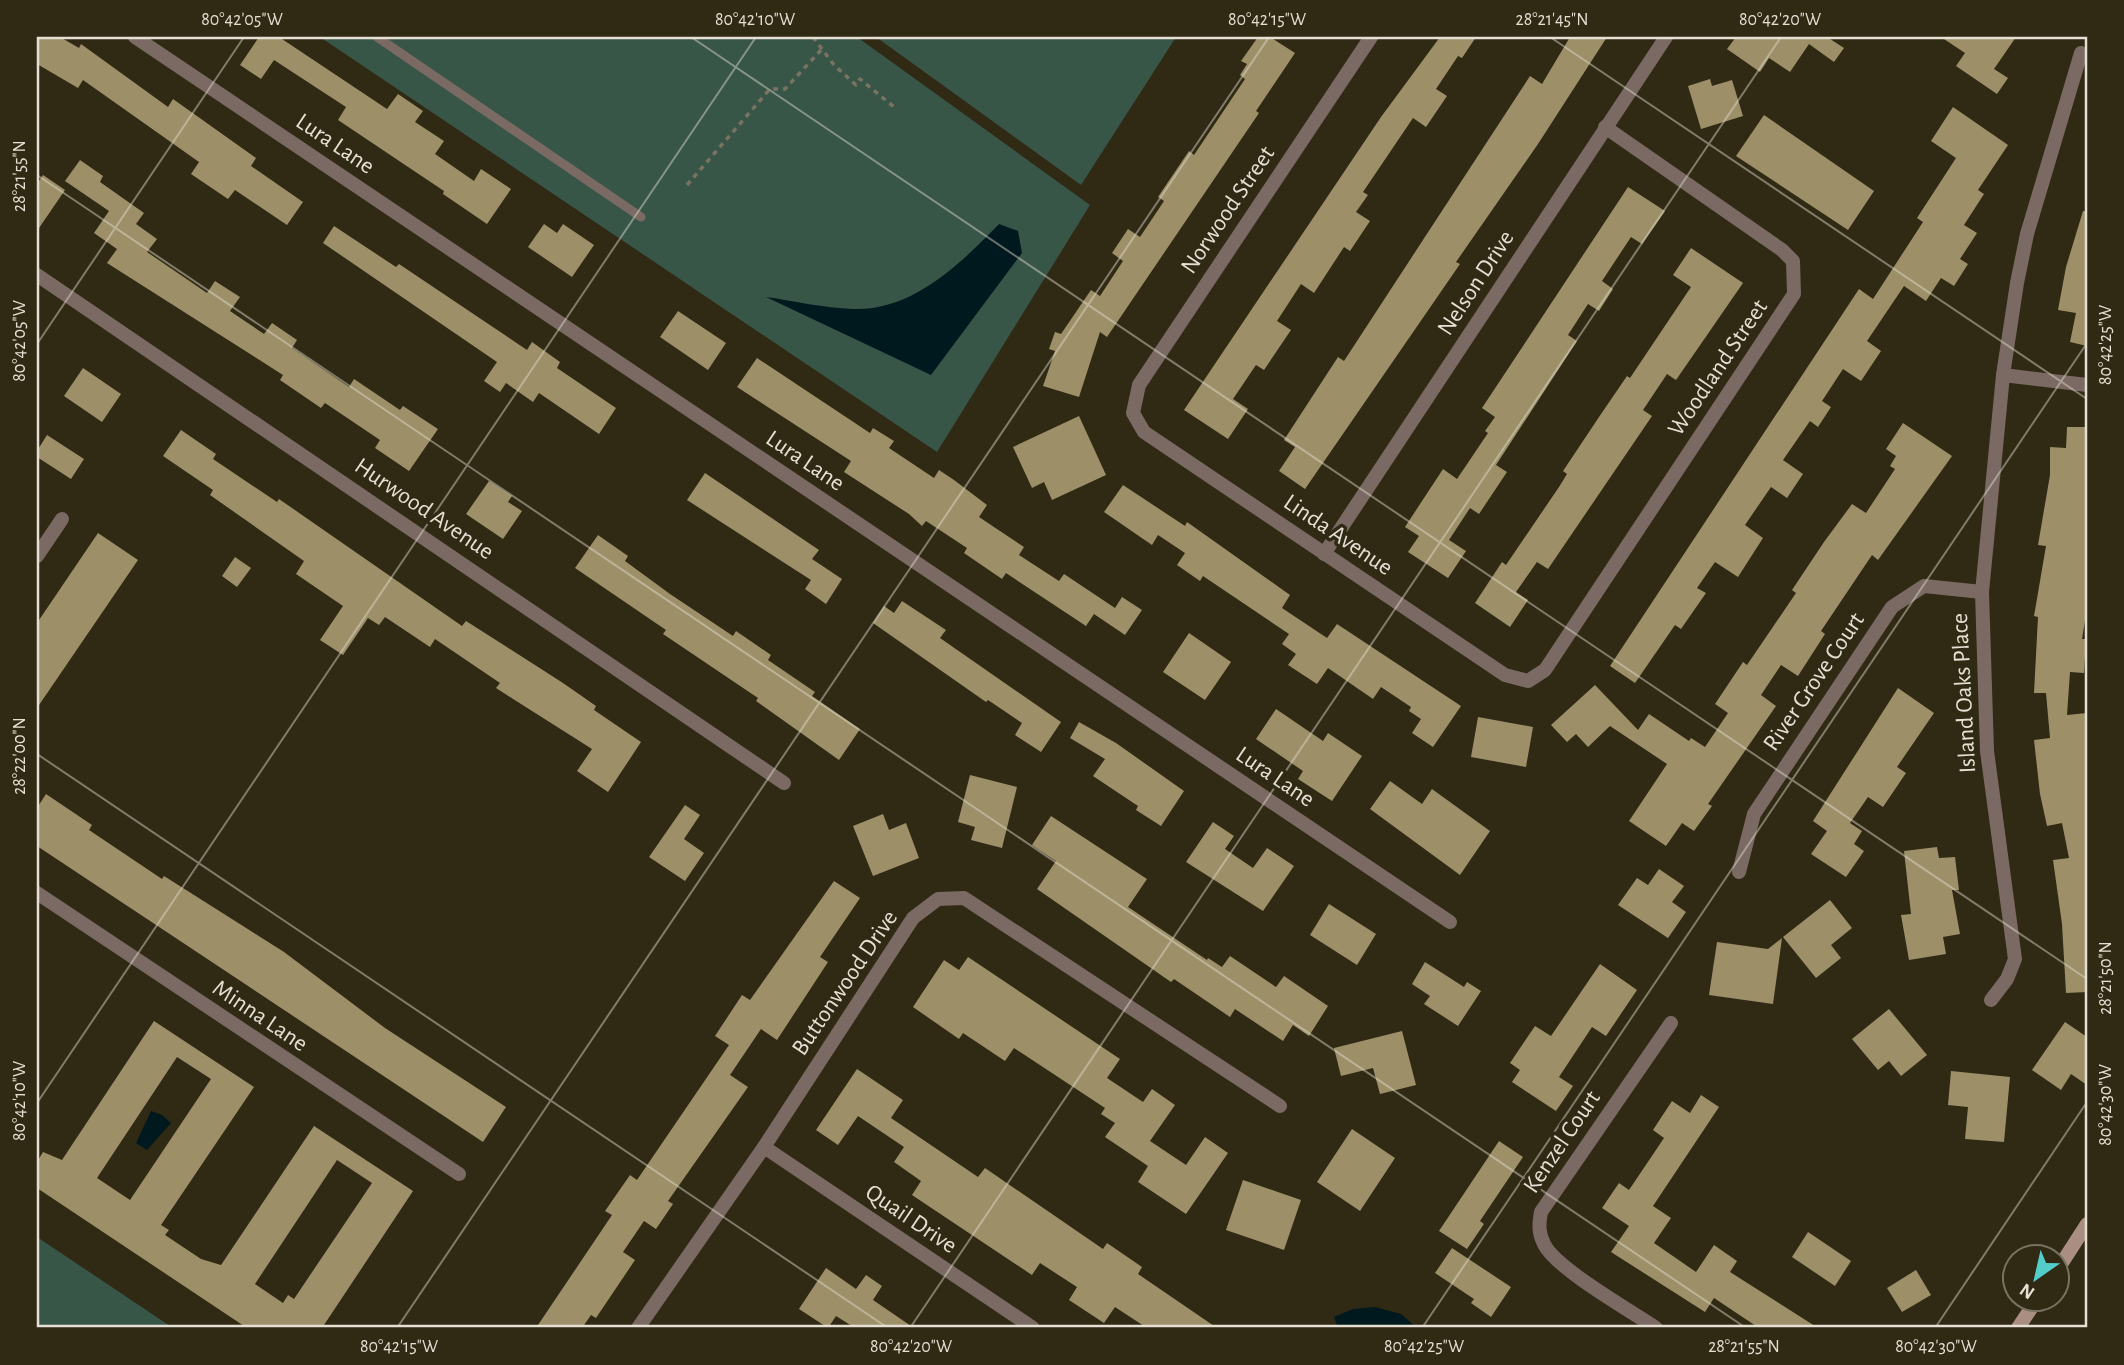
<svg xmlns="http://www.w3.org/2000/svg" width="2124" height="1365" font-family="'Alegreya Sans',sans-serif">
<rect width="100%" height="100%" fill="#302914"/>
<g fill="#385648">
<polygon points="320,37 857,37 1090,205 937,452"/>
<polygon points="876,37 1176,37 1081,185"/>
<polygon points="37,1237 173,1328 37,1328"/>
</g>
<g fill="#00191e">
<path d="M 999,224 L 1018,231 L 1022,253 L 931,375 L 766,297 C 794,301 824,308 853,309 C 913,311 960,264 999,224 Z"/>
<polygon points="151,1111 162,1115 171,1123 147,1150 136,1143"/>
<polygon points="1375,1307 1401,1314 1417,1328 1338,1328 1334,1317 1353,1309"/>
</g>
<g fill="#9d9069" fill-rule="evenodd">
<polygon points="37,37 60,37 79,48 81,44 168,107 173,99 256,158 251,166 303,202 287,225 235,190 228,199 191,174 199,162 83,80 78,88 37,64"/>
<polygon points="259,37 279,37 387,109 398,94 423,111 415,122 444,141 435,154 474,181 481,169 511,189 487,224 443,194 444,191 338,120 346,107 274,60 261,79 240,65"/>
<polygon points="1258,37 1270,37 1295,53 1256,111 1259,113 1107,337 1100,332 1079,397 1043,386 1055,351 1049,349 1055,332 1061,334 1091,290 1100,296 1123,261 1112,253 1128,229 1140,237 1164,201 1158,197 1189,151 1194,155 1245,79 1240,75 1247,64 1241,61"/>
<polygon points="1440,37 1476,37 1462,58 1458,56 1436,89 1447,96 1426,127 1413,118 1363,192 1368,195 1356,212 1370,221 1350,251 1344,247 1314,293 1301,284 1277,321 1291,330 1264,370 1256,365 1233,399 1248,409 1228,439 1184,410 1381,117"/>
<polygon points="1570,37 1607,37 1538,144 1456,262 1460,264 1305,489 1279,471 1295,447 1284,440 1338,357 1344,361 1530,76 1542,84"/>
<polygon points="1736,37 1827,37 1844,48 1834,62 1809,44 1790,72 1769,58 1760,72 1727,49"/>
<polygon points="1941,37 2016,37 1994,69 2008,78 1997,94 1956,66 1965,53"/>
<polygon points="1710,79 1712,86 1732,80 1743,116 1701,129 1688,86"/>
<polygon points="1953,107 2008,145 1978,190 1984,194 1964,225 1977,233 1960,259 1968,264 1954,286 1941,278 1926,301 1904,286 1867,341 1881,351 1861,381 1843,369 1822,401 1831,407 1818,427 1810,421 1783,460 1803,474 1787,498 1771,487 1745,525 1763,538 1738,577 1715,562 1697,588 1706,593 1681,629 1675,625 1635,683 1610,666 1859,289 1873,299 1923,222 1917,218 1956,158 1931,141"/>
<polygon points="1764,115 1874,191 1848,230 1736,156"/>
<polygon points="80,160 103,176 100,182 144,213 136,224 157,239 147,252 207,293 215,281 240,297 230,311 264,334 272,323 297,340 292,348 349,387 354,379 400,410 403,406 438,429 409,471 375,448 380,440 325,403 321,408 280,380 283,375 107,263 117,249 94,233 109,211 65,181"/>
<polygon points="43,175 65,190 37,231 37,184"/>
<polygon points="1628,187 1665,211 1642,244 1631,237 1602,281 1613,289 1599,311 1588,304 1568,335 1577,341 1496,465 1507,472 1479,514 1470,508 1449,540 1466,551 1448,578 1408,552 1419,536 1405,527 1443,469 1457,479 1488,433 1485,431 1495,417 1482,408"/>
<polygon points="2083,211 2087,211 2087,346 2070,342 2076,313 2058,310 2066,267"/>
<polygon points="544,224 557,233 563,224 594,245 572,277 528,247"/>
<polygon points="334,226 396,267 399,264 527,350 532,342 560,362 557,368 616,408 599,434 539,393 533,402 506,383 500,392 484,381 497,362 323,243"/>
<polygon points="1691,248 1743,283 1676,380 1667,374 1643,410 1652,416 1548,569 1537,562 1516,592 1528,600 1510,627 1475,603 1502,562 1506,565 1559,487 1567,474 1563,471 1599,417 1627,376 1630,378 1691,287 1673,275"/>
<polygon points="678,311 726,343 708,370 660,337"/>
<polygon points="757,358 870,433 873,428 894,441 889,448 934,478 939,470 954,480 987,505 979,517 1024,547 1019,555 1059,581 1064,574 1115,608 1122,597 1142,610 1125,635 1094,614 1086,626 1006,573 1002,579 964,553 967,548 926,521 922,526 909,514 844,472 851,461 737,387"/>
<polygon points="83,368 121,394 102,422 64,396"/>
<polygon points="1079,416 1106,475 1052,500 1044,482 1032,488 1013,447"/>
<polygon points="1903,423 1952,456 1878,560 1872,555 1821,631 1825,634 1798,676 1781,665 1761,695 1776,706 1708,804 1712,806 1694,831 1682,823 1666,846 1629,821 1667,764 1610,726 1588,747 1576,734 1567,742 1551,725 1595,685 1638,730 1649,714 1689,741 1691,738 1705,747 1728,713 1715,704 1743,662 1747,665 1796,593 1792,590 1824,542 1852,504 1866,513 1895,469 1890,466 1896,456 1886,449"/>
<polygon points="2067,427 2087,427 2087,608 2082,639 2086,639 2084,673 2070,672 2067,715 2087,713 2087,992 2066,993 2062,924 2053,860 2069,858 2062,823 2047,826 2040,794 2034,740 2050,738 2046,693 2034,693 2038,617 2034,616 2046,546 2038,545 2050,475 2050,447 2066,448"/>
<polygon points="181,430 216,454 213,459 277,502 279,499 462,626 466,621 563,683 596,706 594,710 641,742 608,792 577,771 592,749 496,688 500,683 435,639 430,647 385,617 379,625 368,618 343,655 320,640 343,606 296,574 304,561 210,495 213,490 163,456"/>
<polygon points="47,435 84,459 71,479 37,457 37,451"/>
<polygon points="705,473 819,550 812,559 842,579 826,604 805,589 811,580 687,500"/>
<polygon points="489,481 512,496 508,502 522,511 503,539 466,514"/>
<polygon points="1123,485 1185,526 1187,522 1290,595 1282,608 1327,638 1337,624 1461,706 1433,747 1412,733 1421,719 1409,711 1411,707 1381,687 1373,699 1328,668 1317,684 1288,665 1296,654 1282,644 1289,634 1203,576 1200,581 1177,565 1185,553 1158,535 1152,545 1104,512"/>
<polygon points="98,533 138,560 37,708 37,623"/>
<polygon points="598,535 628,556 625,561 670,594 733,636 736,631 771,655 768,660 815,692 812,696 860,729 839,760 756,701 758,698 663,634 666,630 575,568"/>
<polygon points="235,557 251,568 237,587 222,576"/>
<polygon points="902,601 946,630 940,638 1061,722 1041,752 1015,735 1022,723 988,700 986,702 873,623 884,606 894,613"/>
<polygon points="1189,633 1231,662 1205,700 1163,672"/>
<polygon points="1898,688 1934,713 1897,767 1906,773 1883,807 1868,797 1850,823 1862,831 1854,844 1864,851 1846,877 1811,854 1827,831 1813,821"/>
<polygon points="1276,709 1323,741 1328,733 1362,756 1332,801 1298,779 1303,771 1256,739"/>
<polygon points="1478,717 1533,727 1526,767 1471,757"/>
<polygon points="1079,722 1116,743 1184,791 1161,826 1136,810 1138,806 1093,776 1105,759 1070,738"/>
<polygon points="970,775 1017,787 1002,848 971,840 975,827 958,822"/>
<polygon points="1390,781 1422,804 1432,789 1490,831 1460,875 1370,809"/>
<polygon points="46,794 92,825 89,830 162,879 164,876 284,952 385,1028 506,1107 483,1142 37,846 37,808"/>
<polygon points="685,805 700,815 684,839 704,853 685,881 649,857"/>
<polygon points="883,814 889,830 906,823 919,858 873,876 853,826"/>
<polygon points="1051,816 1147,879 1128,907 1207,960 1208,958 1222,967 1230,956 1276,987 1284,976 1328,1006 1309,1036 1293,1025 1283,1041 1235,1009 1230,1017 1174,979 1171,982 1037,889 1056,861 1032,845"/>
<polygon points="1213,822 1234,836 1225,849 1253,868 1267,848 1294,866 1263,911 1186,862"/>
<polygon points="1937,847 1939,858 1955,857 1959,890 1952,890 1960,934 1943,937 1946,954 1909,960 1901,915 1911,914 1904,851"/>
<polygon points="1659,869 1684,886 1672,902 1686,912 1668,938 1618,905 1637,878 1648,885"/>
<polygon points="834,881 860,898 820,957 828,962 777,1040 761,1029 730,1075 748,1087 668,1201 673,1204 656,1229 644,1221 623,1252 635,1260 596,1318 591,1315 582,1328 536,1328 612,1215 605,1211 630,1175 637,1180 729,1045 715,1036 742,995 750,1000"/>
<polygon points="1830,900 1852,928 1831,945 1841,958 1816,978 1783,937"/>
<polygon points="1329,904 1376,934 1357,965 1310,935"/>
<polygon points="1782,938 1773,1004 1709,995 1717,942 1768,949"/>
<polygon points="968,957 1120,1059 1107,1078 1143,1102 1152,1089 1175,1105 1150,1141 1186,1165 1205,1137 1228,1153 1186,1214 1138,1182 1148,1166 1105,1137 1115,1123 1101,1114 1105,1108 1014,1048 1005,1061 963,1033 959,1039 913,1007 944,960 959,970"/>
<polygon points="1425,962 1464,987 1467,982 1481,991 1458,1026 1424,1004 1430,996 1412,984"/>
<polygon points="1600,964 1637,990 1606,1036 1592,1027 1559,1077 1573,1086 1556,1111 1512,1082 1520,1070 1510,1063 1535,1026 1551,1036"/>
<polygon points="1889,1009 1927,1055 1901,1076 1889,1061 1878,1070 1852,1039"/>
<path d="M 154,1021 L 254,1087 L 161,1225 L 169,1230 L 165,1235 L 201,1259 L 221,1265 L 314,1126 L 413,1191 L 322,1328 L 247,1328 L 37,1188 L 37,1162 L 43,1152 L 62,1160 ZM 177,1057 L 211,1079 L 130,1200 L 97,1178 ZM 337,1160 L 372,1183 L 294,1299 L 288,1295 L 283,1303 L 255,1284 Z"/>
<polygon points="2065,1022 2087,1037 2087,1085 2071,1074 2061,1090 2032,1070"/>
<polygon points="1402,1031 1416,1085 1380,1094 1373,1068 1341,1076 1334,1048"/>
<polygon points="857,1069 903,1100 891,1118 978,1177 985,1168 1103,1249 1107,1243 1142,1267 1138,1274 1217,1328 1147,1328 1115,1307 1104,1323 1069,1300 1077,1287 1040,1263 1032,1275 912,1195 921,1181 894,1162 904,1147 858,1116 838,1145 816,1130"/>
<polygon points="1951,1071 2010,1077 2004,1142 1965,1139 1968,1107 1948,1105"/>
<polygon points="1701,1095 1719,1107 1653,1206 1671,1218 1654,1243 1696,1272 1714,1245 1737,1261 1730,1272 1818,1328 1759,1328 1714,1298 1705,1312 1611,1252 1629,1226 1602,1208 1619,1183 1629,1190 1664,1138 1653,1130 1672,1101 1690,1113"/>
<polygon points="1352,1129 1395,1158 1360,1211 1317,1182"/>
<polygon points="1499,1141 1523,1157 1480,1221 1484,1224 1467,1249 1439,1231"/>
<polygon points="1243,1180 1301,1200 1284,1250 1226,1230"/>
<polygon points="1808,1232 1851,1261 1835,1286 1792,1257"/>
<polygon points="1452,1248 1511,1287 1491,1317 1471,1303 1474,1299 1435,1273"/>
<polygon points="826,1268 856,1289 866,1275 882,1286 873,1300 914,1328 855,1328 836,1316 828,1328 799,1309"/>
<polygon points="1916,1270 1931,1295 1902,1312 1887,1288"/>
</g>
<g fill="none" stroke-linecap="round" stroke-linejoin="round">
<g stroke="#797361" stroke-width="3.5" stroke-dasharray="5 5" stroke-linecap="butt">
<polyline points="813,37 834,65 856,85 860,79 894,107"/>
<polyline points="687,185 770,89 785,89 822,49"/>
</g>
<polyline stroke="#7b6a63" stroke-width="9" points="377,37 641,217"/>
<g stroke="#7b6a63" stroke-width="14">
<polyline points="135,37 1450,922"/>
<polyline points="1371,37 1139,385 1133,413 1144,432 1505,675 1528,681 1545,670 1794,294 1793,261 1782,250 1605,127"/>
<polyline points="37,275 784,783"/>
<polyline points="2003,375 2087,385"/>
<polyline points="1324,554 1666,37"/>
<polyline points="37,556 62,519"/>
<polyline points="1739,872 1754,814 1892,607 1924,586 1982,592"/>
<polyline points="37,893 459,1174"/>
<polyline points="1991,1000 2007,979 2015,959 1987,751 1982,592 2003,375 2017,283 2027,234 2081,53"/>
<polyline points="764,1147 1033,1328"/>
<polyline points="638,1328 764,1147 913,918 938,899 964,898 1280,1106"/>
<path d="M 1656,1328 C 1631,1311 1555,1268 1544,1244 C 1538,1232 1539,1224 1541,1212 L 1671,1023"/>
</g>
<g stroke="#aa8e82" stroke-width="14">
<polyline points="2058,1269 2087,1224"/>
<polyline points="2018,1328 2038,1298"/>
</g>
</g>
<path fill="none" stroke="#e5e0d3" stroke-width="2" stroke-opacity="0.45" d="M 691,37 L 2087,979M 1550,37 L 2087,399M 37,175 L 1746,1328M 37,344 L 244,37M 37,754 L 888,1328M 37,1103 L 756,37M 397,1328 L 1269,37M 910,1328 L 1781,37M 1422,1328 L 2087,343M 1935,1328 L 2087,1102"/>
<g text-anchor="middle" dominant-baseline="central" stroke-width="7" stroke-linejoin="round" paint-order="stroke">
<g font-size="24" fill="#e5e0d3" stroke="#302914">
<text transform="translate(335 144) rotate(34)">Lura Lane</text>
<text transform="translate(1228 210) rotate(-56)">Norwood Street</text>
<text transform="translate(1476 283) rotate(-57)">Nelson Drive</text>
<text transform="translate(1718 368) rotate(-56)">Woodland Street</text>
<text transform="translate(805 461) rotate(34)">Lura Lane</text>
<text transform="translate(424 509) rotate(34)">Hurwood Avenue</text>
<text transform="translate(1338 535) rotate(34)">Linda Avenue</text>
<text transform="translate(1814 682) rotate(-56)">River Grove Court</text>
<text transform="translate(1964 693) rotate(-93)">Island Oaks Place</text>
<text transform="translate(1275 777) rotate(34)">Lura Lane</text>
<text transform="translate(845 983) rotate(-56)">Buttonwood Drive</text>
<text transform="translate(260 1016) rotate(34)">Minna Lane</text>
<text transform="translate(1562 1142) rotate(-56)">Kenzel Court</text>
<text transform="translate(911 1219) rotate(34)">Quail Drive</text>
</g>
</g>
<rect width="2124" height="1365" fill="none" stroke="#302914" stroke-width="77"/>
<g transform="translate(2036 1278) rotate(214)"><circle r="33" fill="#302914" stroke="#787260" stroke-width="2"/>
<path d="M0-5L12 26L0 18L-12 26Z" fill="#53cdc9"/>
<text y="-10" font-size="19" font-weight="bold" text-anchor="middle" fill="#e5e0d3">N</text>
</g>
<rect x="38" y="38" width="2048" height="1288" fill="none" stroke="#e5e0d3" stroke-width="2.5"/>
<g font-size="18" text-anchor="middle" fill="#e5e0d3">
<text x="242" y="25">80°42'05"W</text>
<text x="755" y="25">80°42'10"W</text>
<text x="1267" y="25">80°42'15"W</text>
<text x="1552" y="25">28°21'45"N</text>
<text x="1780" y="25">80°42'20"W</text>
<text transform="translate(19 176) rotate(-90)" y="6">28°21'55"N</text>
<text transform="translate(19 341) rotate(-90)" y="6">80°42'05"W</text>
<text transform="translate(2105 345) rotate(-90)" y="6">80°42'25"W</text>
<text transform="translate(19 756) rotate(-90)" y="6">28°22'00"N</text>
<text transform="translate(2105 978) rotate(-90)" y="6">28°21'50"N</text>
<text transform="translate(19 1101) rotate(-90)" y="6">80°42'10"W</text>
<text transform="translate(2105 1105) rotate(-90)" y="6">80°42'30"W</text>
<text x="399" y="1352">80°42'15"W</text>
<text x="911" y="1352">80°42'20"W</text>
<text x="1424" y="1352">80°42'25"W</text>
<text x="1744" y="1352">28°21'55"N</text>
<text x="1936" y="1352">80°42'30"W</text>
</g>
</svg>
